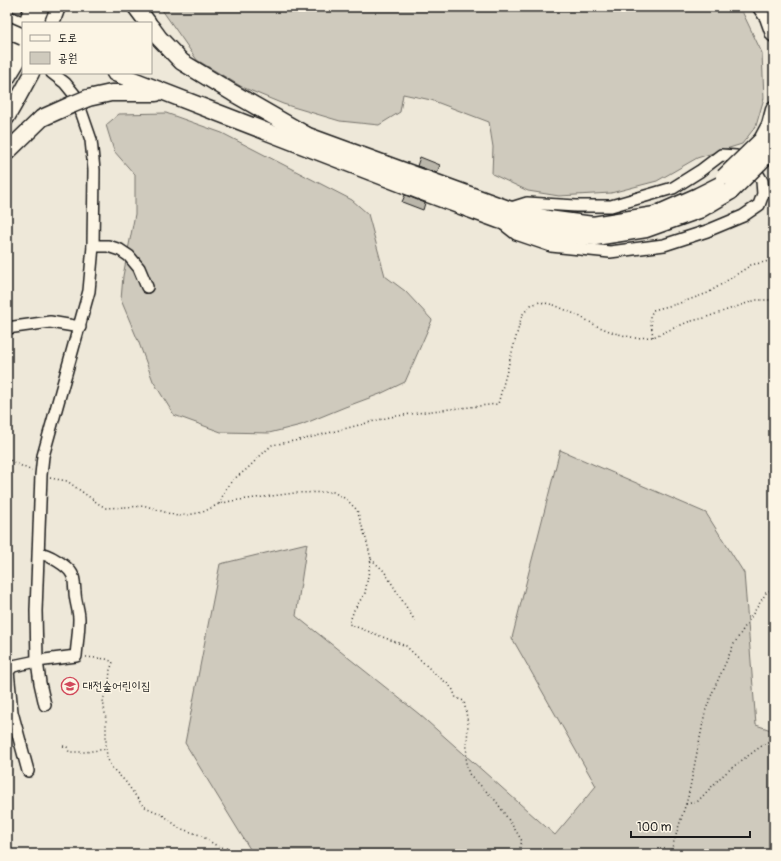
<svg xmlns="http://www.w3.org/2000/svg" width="781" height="861" font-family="Pangolin,'Poor Story',sans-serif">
<rect width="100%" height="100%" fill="#eee8d9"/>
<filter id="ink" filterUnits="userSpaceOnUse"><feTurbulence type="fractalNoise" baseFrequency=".025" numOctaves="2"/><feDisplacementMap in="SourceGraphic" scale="8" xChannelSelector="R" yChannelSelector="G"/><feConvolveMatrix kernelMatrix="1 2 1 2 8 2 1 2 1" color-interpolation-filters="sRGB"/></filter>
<g filter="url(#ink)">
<g fill="#cfcabd" stroke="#76736c">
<polygon points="160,7 740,7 762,53 764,98 756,126 742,144 697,158 657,181 611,193 559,196 528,191 492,174 493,147 489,122 431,100 403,94 400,112 379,125 340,121 283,104 242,87 197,60"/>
<polygon points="166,113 222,133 352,200 368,214 385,276 405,291 432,320 405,382 380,394 345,407 301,425 269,433 221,432 174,415 153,381 139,343 121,300 123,276 135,214 135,175 114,151 106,125 119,114"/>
<polygon points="560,450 706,513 744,573 756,725 774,731 774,854 253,854 185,743 220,564 307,543 296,616 419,714 555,835 596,786 512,638"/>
</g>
<g fill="#bab6aa" stroke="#1c1c1c">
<polygon points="420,157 440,165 437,173 417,166"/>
<polygon points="405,195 425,203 423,210 402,202"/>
</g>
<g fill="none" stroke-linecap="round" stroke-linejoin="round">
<defs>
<g id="minor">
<polyline points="502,223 516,234 551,246 610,252 664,245 707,231 743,216 759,205 763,194 762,181 752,164 736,156 721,155 700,171 673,188 611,206 576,206 527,203 508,209"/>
<polyline points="93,246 108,246 120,250 129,256 139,268 147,287"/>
<polyline points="7,328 50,322 80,327"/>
<polyline points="45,705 40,683 37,661 36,611 41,475 43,456 89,291 93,246 94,170 91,140 81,111 74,94 65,83 52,73"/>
<path d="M 28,771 L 12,712 L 8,671 L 13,666 L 37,661 L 76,656 C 77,644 79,631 79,619 C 79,610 75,601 75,592 C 74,586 75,579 72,574 C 68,566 48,554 39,553"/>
</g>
<g id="major">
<polyline points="35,23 42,7"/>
<polyline points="52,23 58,7"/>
<polyline points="7,79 23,53"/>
<polyline points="7,118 15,104 32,73"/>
</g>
<g id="highway">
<polyline points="136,7 148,23"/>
<polyline points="761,7 768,17 774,34"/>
<polyline points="7,19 23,25"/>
<polyline points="27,23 33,7"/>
<polyline points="151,27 159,38 182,62 233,93 306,135"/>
<polyline points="7,69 23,33"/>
<polyline points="115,73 420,191 499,220 547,234 595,237 646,229 699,210 731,191"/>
<polyline points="88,98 111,93 156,93"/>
<polyline points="297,132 508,209 548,219 593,225 655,215 698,196 728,181"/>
<polyline points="762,140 770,125 774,110"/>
<polyline points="7,152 42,118 71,105"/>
</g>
</defs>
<use href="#minor" stroke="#1c1c1c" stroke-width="14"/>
<use href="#major" stroke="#1c1c1c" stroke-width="17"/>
<use href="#highway" stroke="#1c1c1c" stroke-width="19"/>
<g stroke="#1c1c1c" stroke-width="1.5" stroke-dasharray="1 3" stroke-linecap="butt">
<polyline points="653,337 650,317 653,310 677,304 708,293 751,265 774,260"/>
<polyline points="7,458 13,462 32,471"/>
<polyline points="50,478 67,481 99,504 106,508 146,506 177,516 187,515 203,512 219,504 231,501 295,493 333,492 346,499 357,510 366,539 371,559 365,593 354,610 349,624 406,646 433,672 449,685 453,690 456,698 464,701 468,724 466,764 469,774 496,801 516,831 522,841 518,854"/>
<polyline points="219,504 226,488 234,479 247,469 259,457 272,445 305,439 390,417 432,411 498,404 522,315 531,305 540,302 554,305 577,315 597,326 614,333 635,338 653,337 688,322 704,318 756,300 770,300 774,301"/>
<polyline points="371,559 384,571 415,621"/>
<polyline points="86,657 106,659 113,662 110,670 109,682 103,700 106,720 106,746 107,757 111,767 125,781 143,806 161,814 167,818 179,828 200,835 217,846 240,852 243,854"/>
<polyline points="63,746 67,747 69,752 85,752 106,749"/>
<polyline points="686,804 697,802 721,777 734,766 774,737"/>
<polyline points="670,854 688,797 701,733 705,712 713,691 722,671 734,644 766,593 771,590 774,590"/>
</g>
<use href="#minor" stroke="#fcf5e5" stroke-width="11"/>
<use href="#major" stroke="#fcf5e5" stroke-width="14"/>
<use href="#highway" stroke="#fcf5e5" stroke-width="16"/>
<defs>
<g id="highway-bridge">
<polyline points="7,30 23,37"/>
<polyline points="71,105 88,98"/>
<polyline points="724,177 762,140"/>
<polyline points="731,191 774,148"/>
</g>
</defs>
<use href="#highway-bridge" stroke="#1c1c1c" stroke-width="19" stroke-linecap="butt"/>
<use href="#highway-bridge" stroke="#fcf5e5" stroke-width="16"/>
</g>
</g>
<defs>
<symbol id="school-ring" viewBox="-11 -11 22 22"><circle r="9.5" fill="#fcf5e5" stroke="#d1495b" stroke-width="1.5"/><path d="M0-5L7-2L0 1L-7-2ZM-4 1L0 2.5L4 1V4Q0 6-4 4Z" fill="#d1495b"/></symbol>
</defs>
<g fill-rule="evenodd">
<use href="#school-ring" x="60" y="676" width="20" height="20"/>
</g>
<g text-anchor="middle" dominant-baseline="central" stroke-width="3" stroke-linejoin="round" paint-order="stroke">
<g font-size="12" fill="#1c1c1c" stroke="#fcf5e5" text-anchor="start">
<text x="83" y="686">대전숲어린이집</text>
</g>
</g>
<rect width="781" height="861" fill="none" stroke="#fcf5e5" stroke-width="24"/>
<rect x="12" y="12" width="757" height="837" fill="none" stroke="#1c1c1c" stroke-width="1.5" filter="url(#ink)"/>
<rect x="22" y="22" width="130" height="52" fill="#fcf5e5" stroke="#a29e95"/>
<rect x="30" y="35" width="20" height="6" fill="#fcf5e5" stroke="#a29e95"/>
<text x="58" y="42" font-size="12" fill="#1c1c1c">도로</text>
<rect x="30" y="52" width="20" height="12" fill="#cfcabd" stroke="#a29e95"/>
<text x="58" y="62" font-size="12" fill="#1c1c1c">공원</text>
<path d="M631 831v6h119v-6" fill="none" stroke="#1c1c1c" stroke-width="2"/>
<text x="637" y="831" font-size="12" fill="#1c1c1c" stroke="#fcf5e5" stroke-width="3" paint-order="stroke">100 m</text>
</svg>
